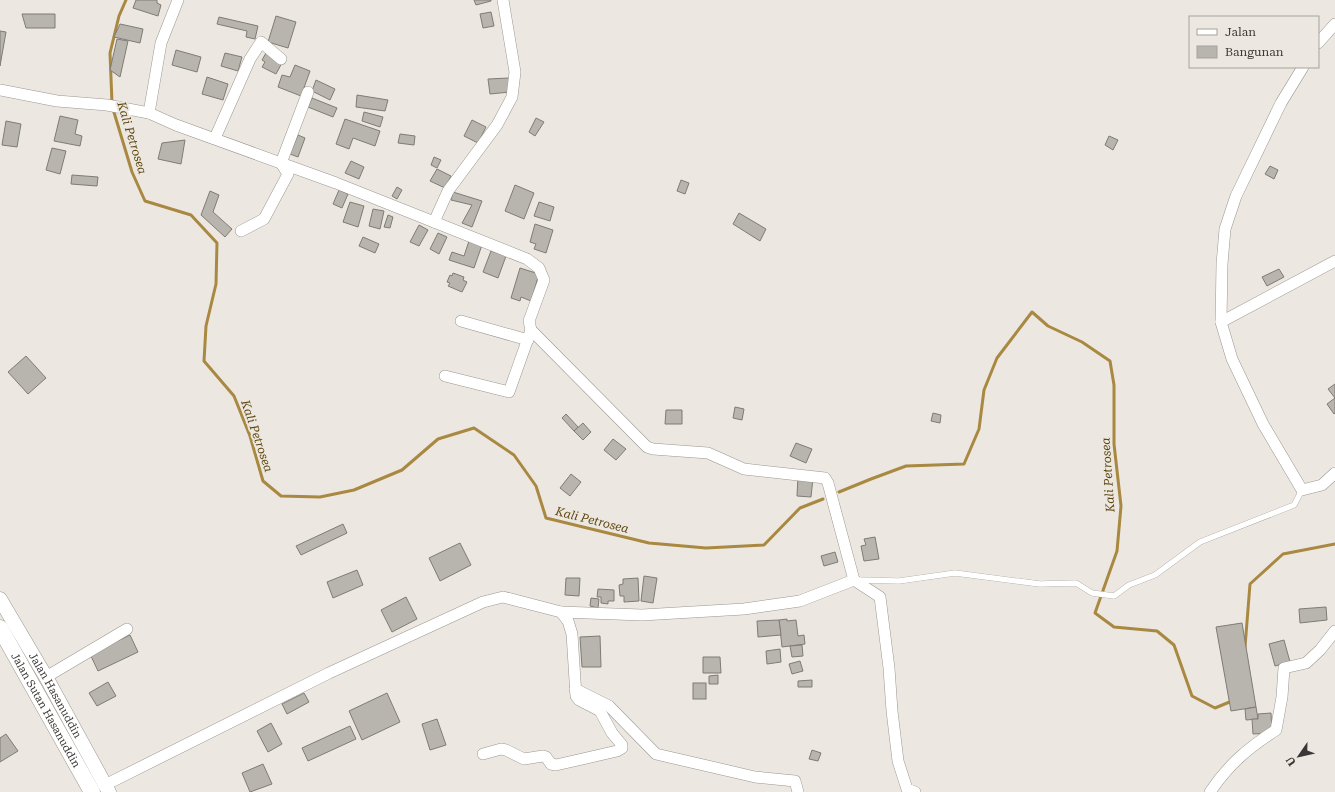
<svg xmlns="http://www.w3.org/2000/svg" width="1335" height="792" font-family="'Roboto Serif',serif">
<rect width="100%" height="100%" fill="#ece8e1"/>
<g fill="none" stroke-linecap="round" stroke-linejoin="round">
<g stroke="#a98841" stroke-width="3">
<polyline points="112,103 110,53 119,16 126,0"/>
<polyline points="113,109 132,172 145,201 191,215 217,243 216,284 206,326 204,361 234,396 250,436 263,481 281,496 320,497 354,490 402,470 438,439 474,428 514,455 536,486 546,518 649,543 706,548 764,545 800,508 823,499"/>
<polyline points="839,492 871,479 906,466 964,464 979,429 984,390 997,358 1032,312 1048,326 1082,342 1110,361 1114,385 1114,444 1121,506 1117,551 1095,613 1114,627 1157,631 1174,645 1192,696 1215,708 1232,701"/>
<polyline points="1245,647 1250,584 1283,554 1335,544"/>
</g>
</g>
<g fill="#b8b4ae" stroke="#7f7b75">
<polygon points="136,0 157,0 157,3 161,5 158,16 133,8"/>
<polygon points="474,0 491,0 491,1 476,5"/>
<polygon points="491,12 494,26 483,28 480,14"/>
<polygon points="22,14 55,14 55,28 26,28"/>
<polygon points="276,16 296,22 288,48 268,42"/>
<polygon points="219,17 258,26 255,39 246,37 247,31 217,24"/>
<polygon points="120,24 143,29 140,43 114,37"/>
<polygon points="0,31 6,32 0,66"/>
<polygon points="117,39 128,41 120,77 110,70"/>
<polygon points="176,50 201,57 197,72 172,65"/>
<polygon points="225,53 242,57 238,71 221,66"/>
<polygon points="266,53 283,61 276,74 262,67 265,62 262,60"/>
<polygon points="295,65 310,71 301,96 278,87 282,75 290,77"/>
<polygon points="207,77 228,84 223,100 202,94"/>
<polygon points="509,78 510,92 490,94 488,79"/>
<polygon points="316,80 335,89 330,100 312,91"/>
<polygon points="357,95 388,100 385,111 356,107"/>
<polygon points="312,98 337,108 333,117 308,107"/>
<polygon points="364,112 383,117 380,127 362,121"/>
<polygon points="60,116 78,120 75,134 82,136 80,146 54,141"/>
<polygon points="536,118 544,122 535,136 529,132"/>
<polygon points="345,119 380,131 375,146 353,138 349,149 336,144"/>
<polygon points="472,120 486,127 478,143 464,136"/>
<polygon points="6,121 21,124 17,147 2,145"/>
<polygon points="400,134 415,136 414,145 398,143"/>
<polygon points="298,135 305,138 298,157 290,154"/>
<polygon points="1109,136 1118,140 1113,150 1105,145"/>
<polygon points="185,140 181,164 158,159 162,143"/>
<polygon points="52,148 66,151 60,174 46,170"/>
<polygon points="434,157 441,160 437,168 431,165"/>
<polygon points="351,161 364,167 359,179 345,173"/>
<polygon points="1270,166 1278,170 1274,179 1265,174"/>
<polygon points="437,169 451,176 445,188 430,181"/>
<polygon points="72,175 98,177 97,186 71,184"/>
<polygon points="681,180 689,183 685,194 677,191"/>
<polygon points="515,185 534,193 524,219 505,211"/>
<polygon points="397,187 402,190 397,199 392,196"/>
<polygon points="339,190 348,194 342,208 333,204"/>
<polygon points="210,191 219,195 213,212 232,229 225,237 201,215"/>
<polygon points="453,192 482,201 472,227 462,223 472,205 451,200"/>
<polygon points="350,202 364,206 358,227 343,222"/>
<polygon points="539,202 554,207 550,221 534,216"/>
<polygon points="373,209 384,211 380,229 369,226"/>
<polygon points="739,213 766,229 760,241 733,224"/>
<polygon points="388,215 393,217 390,228 384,227"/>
<polygon points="535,224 553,230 546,253 534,249 536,244 530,242"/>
<polygon points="419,225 428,230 419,246 410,242"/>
<polygon points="438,233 447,237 439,254 430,249"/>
<polygon points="363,237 379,244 375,253 359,246"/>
<polygon points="469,241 482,245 474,268 449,260 452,252 464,256"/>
<polygon points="491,251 506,256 498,278 483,272"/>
<polygon points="520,268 539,274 531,301 521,297 520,301 511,298"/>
<polygon points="1279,269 1284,277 1267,286 1262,277"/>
<polygon points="453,273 464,277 463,280 467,282 462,292 448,286 450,283 447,282 450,275 452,276"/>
<polygon points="26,356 46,378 28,394 8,372"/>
<polygon points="1335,384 1335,413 1334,414 1327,404 1335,398 1328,389"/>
<polygon points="735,407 744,409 742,420 733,418"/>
<polygon points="666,410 682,410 682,424 665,424"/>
<polygon points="933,413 941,415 940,423 931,421"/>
<polygon points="566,414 578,427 574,431 562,418"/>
<polygon points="583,423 591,432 583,440 574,431"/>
<polygon points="613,439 626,449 616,460 604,450"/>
<polygon points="796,443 812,449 806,463 790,456"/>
<polygon points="571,474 581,482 570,496 560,488"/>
<polygon points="798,476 813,478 811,497 797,496"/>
<polygon points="343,524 347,533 301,555 296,546"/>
<polygon points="875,537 879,559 864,561 861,546 866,545 864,539"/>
<polygon points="460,543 471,565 440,581 429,558"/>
<polygon points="835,552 838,562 824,566 821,556"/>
<polygon points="357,570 363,585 333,598 327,582"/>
<polygon points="644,576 657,578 653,603 641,601"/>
<polygon points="566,578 580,578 579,596 565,595"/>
<polygon points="638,578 639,601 624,602 624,596 620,596 619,585 623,584 623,579"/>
<polygon points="598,589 614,590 614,601 608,601 608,604 601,603 601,597 597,597"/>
<polygon points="406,597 417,619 392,632 381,610"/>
<polygon points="591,598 599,599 598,608 590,606"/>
<polygon points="1326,607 1327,620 1300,623 1299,609"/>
<polygon points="787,619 787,621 796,620 798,636 804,635 805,644 782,647 779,620"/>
<polygon points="779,620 781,635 758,637 757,621"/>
<polygon points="1242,623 1256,707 1231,711 1216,627"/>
<polygon points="130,635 138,652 98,671 90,654"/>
<polygon points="600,636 601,667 582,667 580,637"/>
<polygon points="1284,640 1290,662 1275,666 1269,644"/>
<polygon points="802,645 803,656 792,657 790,646"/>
<polygon points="780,649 781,662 767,664 766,651"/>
<polygon points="703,657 720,657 721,673 703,673"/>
<polygon points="800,661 803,671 792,674 789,664"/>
<polygon points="718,675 718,684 709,684 709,676"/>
<polygon points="812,680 812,687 798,687 798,681"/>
<polygon points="108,682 116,696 97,706 89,693"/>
<rect x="693" y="683" width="13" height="16"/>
<polygon points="304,693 309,702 287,714 282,704"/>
<polygon points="387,693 400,722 362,740 349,711"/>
<polygon points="1256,707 1258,719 1246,720 1245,709"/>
<polygon points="1271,713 1272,733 1253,734 1252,719 1258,719 1258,714"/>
<polygon points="437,719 446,745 430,750 422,724"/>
<polygon points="271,723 282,744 268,752 257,731"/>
<polygon points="350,726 356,739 308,761 302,748"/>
<polygon points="6,734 18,751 0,762 0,738"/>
<polygon points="812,750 821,753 818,761 809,759"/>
<polygon points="263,764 272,784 250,792 242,773"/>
</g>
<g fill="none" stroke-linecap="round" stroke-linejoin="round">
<defs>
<polyline id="service" points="858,580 899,581 955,573 1040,584 1076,583 1092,593 1114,596 1129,585 1155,575 1200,542 1294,505 1302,490"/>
<g id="minor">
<polyline points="1318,43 1335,24"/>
<polyline points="1303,67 1281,103 1236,196 1225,229 1222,264 1221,322 1232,359 1263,424 1302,490 1322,485 1335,473"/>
<polyline points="0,90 57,101 107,105 149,113 176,125 336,183 527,259 539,268 544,280 529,321 531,330 647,447 653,449 708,453 744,469 825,478 828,483 854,580 880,597 889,668 892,711 898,761 907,789 915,792"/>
<polyline points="149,113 161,43 178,0"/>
<polyline points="215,138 250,59 261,42 281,59"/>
<polyline points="434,222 448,191 497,125 512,97 515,72 503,0"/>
<polyline points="241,231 264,219 288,174 281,163 308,92"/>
<polyline points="461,321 528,340"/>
<polyline points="1221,322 1335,261"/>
<polyline points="445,376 509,392 531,330"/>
<polyline points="561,612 642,615 744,609 800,601 854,580"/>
<polyline points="46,677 127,629"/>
<polyline points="575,689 609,706 656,754 755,777 795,781 798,792"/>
<polyline points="105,785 329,673 483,602 503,597 561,612 568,621 572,634 576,696 579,700 600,711 612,733 622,745 622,748 617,751 556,765 551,764 546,757 543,756 524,759 506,750 501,749 483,754"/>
<path d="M 1210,792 C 1229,764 1248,748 1276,730 L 1282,697 L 1284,668 L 1306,663 L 1320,650 L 1335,631"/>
</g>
<g id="tertiary">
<path id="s1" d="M 0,599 L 46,677 L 109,792"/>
</g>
<g id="secondary">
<path id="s2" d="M 0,628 L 92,792"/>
</g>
</defs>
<use href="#service" stroke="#9b9791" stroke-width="6"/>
<use href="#minor" stroke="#9b9791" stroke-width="12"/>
<use href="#tertiary" stroke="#9b9791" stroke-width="15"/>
<use href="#secondary" stroke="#9b9791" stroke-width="17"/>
<use href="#service" stroke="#fff" stroke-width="5.5"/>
<use href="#minor" stroke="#fff" stroke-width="11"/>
<use href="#tertiary" stroke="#fff" stroke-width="14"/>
<use href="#secondary" stroke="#fff" stroke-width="16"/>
</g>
<g text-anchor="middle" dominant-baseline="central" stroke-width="4" stroke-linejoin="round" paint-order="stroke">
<g font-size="11" fill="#3a3836" stroke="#ece8e1">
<text stroke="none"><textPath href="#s1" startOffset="111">Jalan Hasanuddin</textPath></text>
<text stroke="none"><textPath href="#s2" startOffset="94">Jalan Sutan Hasanuddin</textPath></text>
</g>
<g font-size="12" font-style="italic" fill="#5e470f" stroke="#ece8e1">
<text transform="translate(132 138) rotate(73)">Kali Petrosea</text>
<text transform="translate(257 436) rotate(71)">Kali Petrosea</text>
<text transform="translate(1108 475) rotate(-94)">Kali Petrosea</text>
<text transform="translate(592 520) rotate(14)">Kali Petrosea</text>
</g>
</g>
<rect x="1189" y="16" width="130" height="52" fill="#ece8e1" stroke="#a5a29d"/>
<rect x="1197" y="29" width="20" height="6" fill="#ffffff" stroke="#a5a29d"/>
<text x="1225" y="36" font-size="12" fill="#3a3836">Jalan</text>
<rect x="1197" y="46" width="20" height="12" fill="#b8b4ae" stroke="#a5a29d"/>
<text x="1225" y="56" font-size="12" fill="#3a3836">Bangunan</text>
<g transform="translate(1299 756) rotate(236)" stroke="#ece8e1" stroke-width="3" paint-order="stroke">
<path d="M0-3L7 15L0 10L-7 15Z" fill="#3a3836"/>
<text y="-6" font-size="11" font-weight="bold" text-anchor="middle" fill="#3a3836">U</text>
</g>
</svg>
